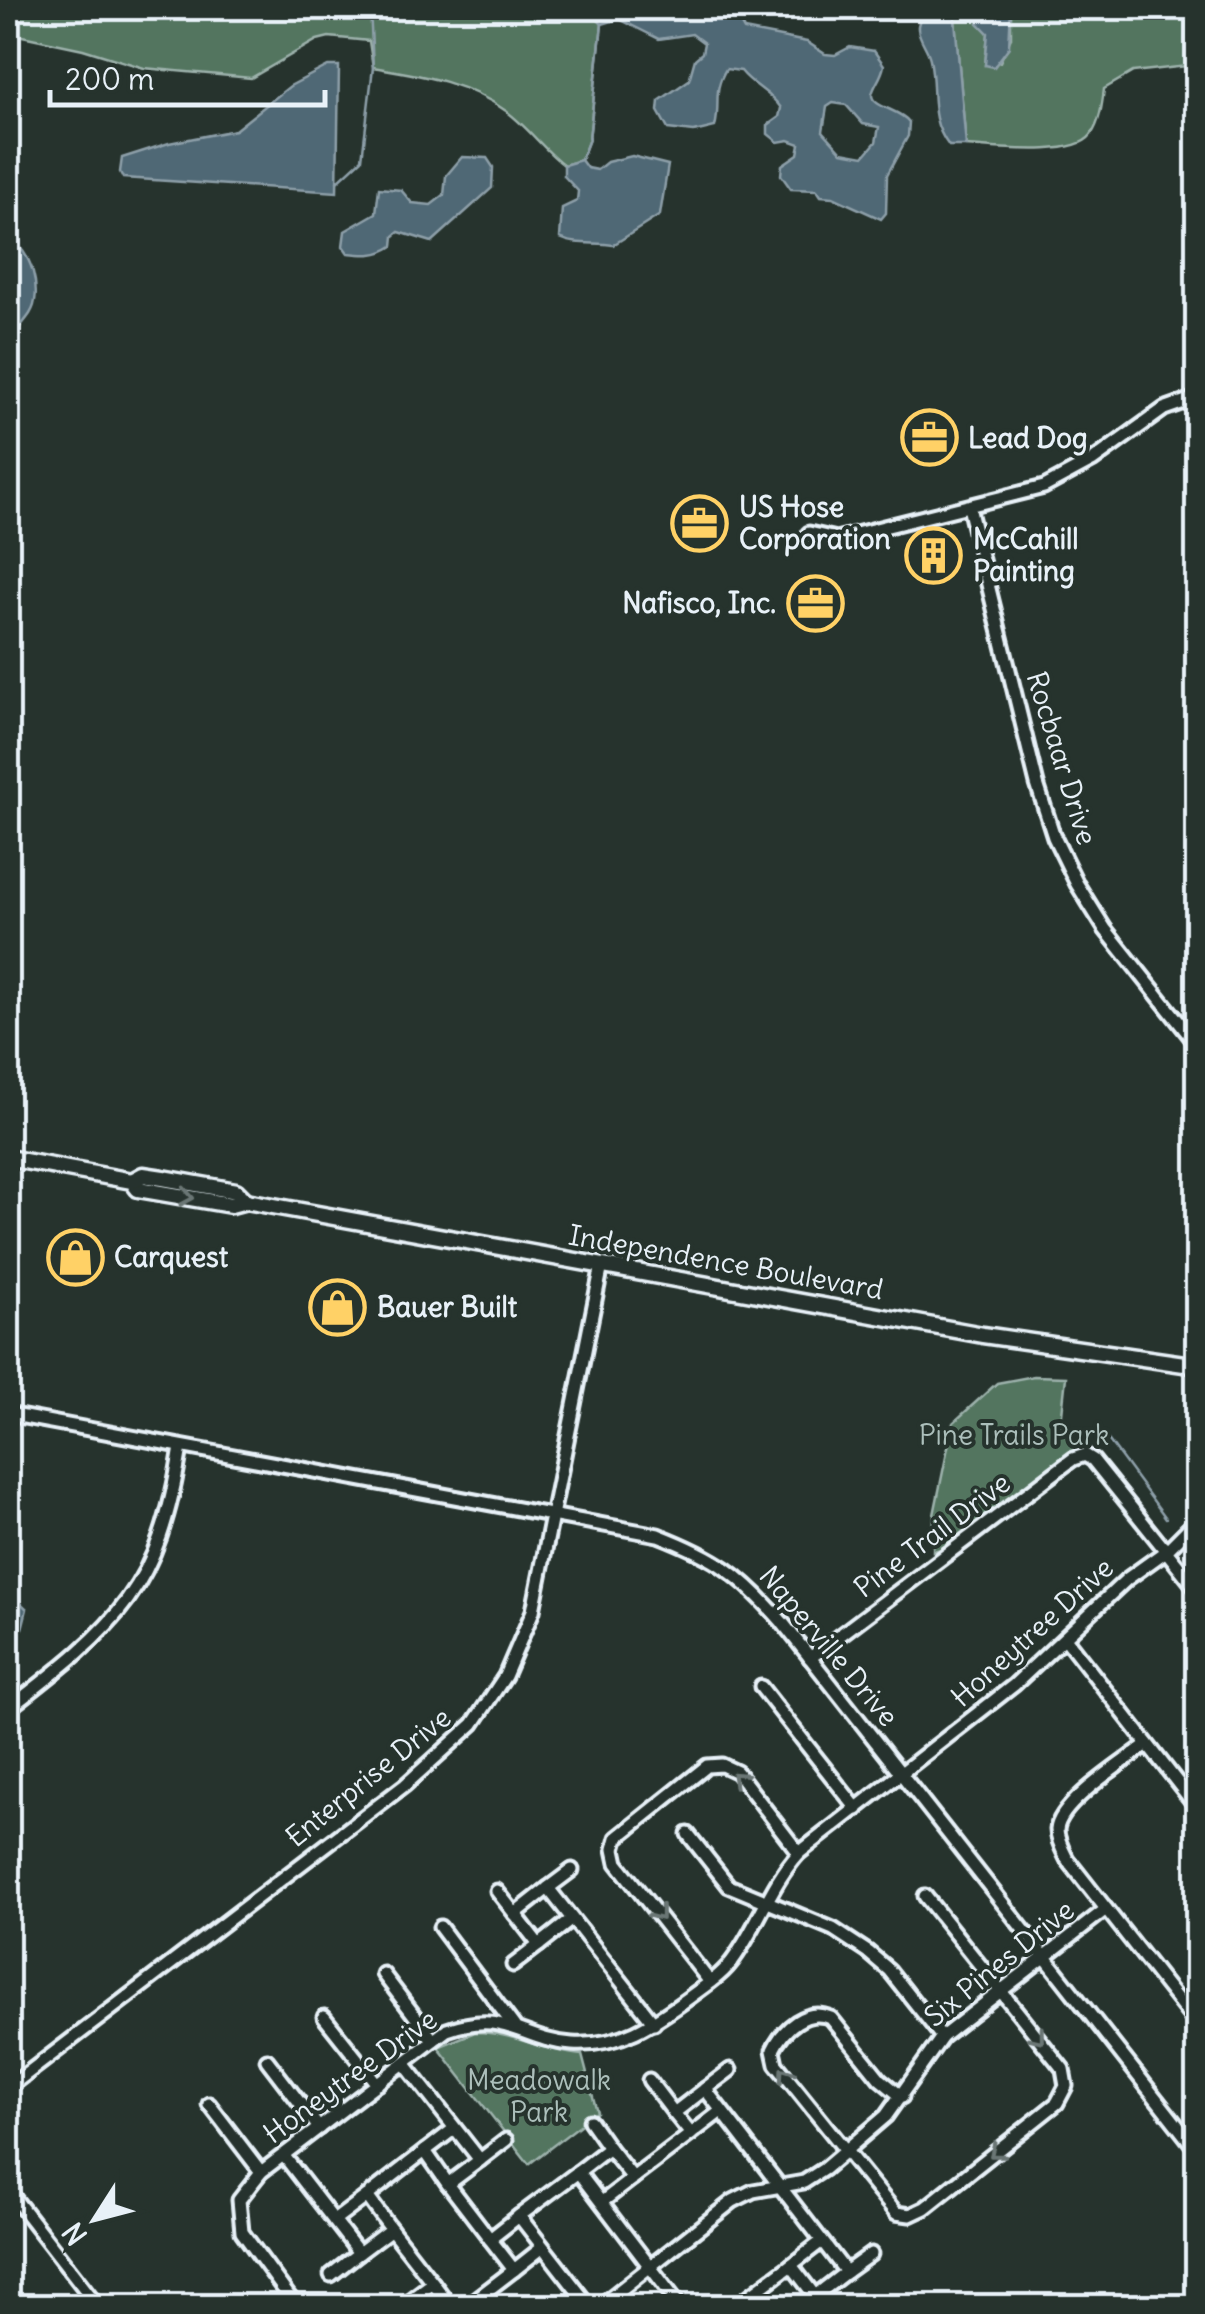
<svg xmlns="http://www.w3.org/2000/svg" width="1205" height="2314" font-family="Delius,sans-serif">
<rect width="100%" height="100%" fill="#26332d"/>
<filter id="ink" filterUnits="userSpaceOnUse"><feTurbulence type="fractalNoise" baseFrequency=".01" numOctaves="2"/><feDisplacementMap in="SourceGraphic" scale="20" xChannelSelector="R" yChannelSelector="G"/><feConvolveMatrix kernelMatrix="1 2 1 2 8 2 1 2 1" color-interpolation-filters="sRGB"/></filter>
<g filter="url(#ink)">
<g fill="#52745f" stroke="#9db2ac" stroke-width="2.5">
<path d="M 8,8 L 594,8 L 595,16 L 602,24 L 589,139 L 581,160 L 564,165 C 543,149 527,126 506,111 C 467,82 420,75 373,67 L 369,41 L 329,37 L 317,40 L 251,78 L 144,68 L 83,49 L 8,33 Z"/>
<path d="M 954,8 L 983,8 L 988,33 L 985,65 L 1000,62 L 1011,38 L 1011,8 L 1197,8 L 1197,65 L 1133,72 L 1104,89 C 1102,105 1100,122 1091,135 C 1074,158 993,147 966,146 Z"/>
<polygon points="1034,1376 1066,1377 1061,1423 1075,1450 945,1548 933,1551 934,1515 953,1423 997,1383"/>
<path d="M 475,2032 C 513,2032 545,2052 582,2055 L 597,2112 L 529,2164 L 438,2047 Z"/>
</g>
<g fill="#506874" stroke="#8d9fa9" stroke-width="2.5" fill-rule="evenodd">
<path d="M 594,8 L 732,8 L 744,30 L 807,42 L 825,54 L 835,55 L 850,47 L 874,51 L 884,65 C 882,78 873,86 872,95 C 872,107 901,110 909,122 L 908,136 L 887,175 L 886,213 L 881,219 L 833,197 L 821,196 L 817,190 L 791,189 L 781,175 L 782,165 L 798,154 L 800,144 L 789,140 L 778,142 L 768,134 L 768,125 L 779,117 L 781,108 C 770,92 753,86 741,71 L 726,69 C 712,92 721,103 715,127 L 694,132 L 668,129 L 658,111 L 659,101 L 689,80 L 695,59 L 702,53 L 704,43 L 692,34 L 659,39 L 619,19 L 602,24 L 595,17 ZM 833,103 L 846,105 L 863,124 L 879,127 L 876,142 L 864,156 L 842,152 L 823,131 L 827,107 Z"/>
<path d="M 926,8 L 954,8 L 966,146 L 949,146 C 927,117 937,91 930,59 C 928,49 919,39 918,29 C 917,21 923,14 926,8 Z"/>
<polygon points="983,8 1011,8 1009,47 994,67 985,65 988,33 978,23"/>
<polygon points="328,66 339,66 337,192 123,178 120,172 122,158 169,143 235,130 290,86"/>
<path d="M 632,156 L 668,165 L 660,215 L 613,245 C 595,242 576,246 560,238 L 562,208 L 577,201 L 578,191 L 564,176 L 564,165 L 581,160 L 587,168 L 597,170 L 607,162 Z"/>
<path d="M 462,157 L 487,158 L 493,167 L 492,188 L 432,242 L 399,232 L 394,236 L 393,246 C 378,256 366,255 348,253 L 343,246 L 345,231 L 376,213 L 379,188 L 401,190 L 412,203 L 431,205 L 444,195 L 446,176 Z"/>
<path d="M 8,239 C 31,247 44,293 30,314 C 22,326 13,333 8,346 Z"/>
<polygon points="8,1591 27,1609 20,1637 8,1647"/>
</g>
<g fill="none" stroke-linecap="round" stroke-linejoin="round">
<g stroke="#8d9fa9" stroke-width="2.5">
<polyline points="581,160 589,139 602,24"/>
<polyline points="337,182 362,159 373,67 370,8"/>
<polyline points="1101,1430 1166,1518"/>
</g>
<defs>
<g id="minor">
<polyline points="969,507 1037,784 1054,837 1077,884 1105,929 1198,1046"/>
<polyline points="809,533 836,539 1044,487 1092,461 1164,409 1198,397"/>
<path d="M 8,1414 L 658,1535 C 717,1558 740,1574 782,1622 L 1198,2152"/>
<polyline points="1065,1638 1198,1809"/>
<polyline points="810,1658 1073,1459 1085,1455 1093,1460 1198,1591"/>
<polyline points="761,1687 857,1809"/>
<path d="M 8,1709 C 118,1624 159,1590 181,1447"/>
<path d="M 1147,1744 C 1126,1761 1059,1802 1057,1830 C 1057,1840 1063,1851 1067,1859 L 1198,2026"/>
<polyline points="688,1834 729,1886 833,1929 868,1952 889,1970 942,2037"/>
<polyline points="548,1888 572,1870"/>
<polyline points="497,1891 515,1914"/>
<polyline points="572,1919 539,1945 515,1914 548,1888 654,2023"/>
<polyline points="440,1927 514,2026"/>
<polyline points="513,1965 539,1945"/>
<polyline points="383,1974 433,2040"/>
<polyline points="710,1982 617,1863 614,1849 617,1838 707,1766 722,1765 737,1772 799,1853"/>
<polyline points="324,2017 377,2084"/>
<polyline points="267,2060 319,2128"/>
<polyline points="404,2063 480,2160 448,2184 425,2151 455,2128"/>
<polyline points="649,2080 674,2113"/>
<polyline points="8,2088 405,1785 473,1724 505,1676 533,1611 602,1265"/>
<polyline points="705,2089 730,2070"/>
<path d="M 902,2097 L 880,2079 L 831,2018 C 806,2007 783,2029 773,2050 L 776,2064 L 896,2213 L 910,2215 L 925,2208 L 1057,2103 L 1066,2086 L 1063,2069 L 925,1896"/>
<polyline points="209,2104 261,2172"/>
<polyline points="721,2111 691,2134 674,2113 705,2089 846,2272 815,2296 791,2265 822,2241"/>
<polyline points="590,2121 609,2148"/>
<polyline points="284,2156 359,2253 391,2229 367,2196 334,2221"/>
<polyline points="480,2160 506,2140"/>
<polyline points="633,2178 691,2134"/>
<polyline points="448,2184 490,2239"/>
<polyline points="8,2190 98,2306"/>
<polyline points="367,2196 425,2151"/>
<polyline points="602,2202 633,2178 609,2148 578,2172 680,2306"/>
<polyline points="519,2216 578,2172"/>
<polyline points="391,2229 433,2283"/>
<polyline points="543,2247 514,2270 490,2239 519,2216 589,2306"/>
<polyline points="846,2272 871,2254"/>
<polyline points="331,2275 359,2253"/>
<path d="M 296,2306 L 242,2232 L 239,2200 L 261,2172 L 447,2030 C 507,2009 519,2040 572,2044 C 620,2047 653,2024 690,1997 C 706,1985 724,1974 735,1957 C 759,1923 771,1884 799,1853 L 1014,1685 L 1127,1579 L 1166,1551 L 1198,1519"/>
<polyline points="402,2306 433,2283 450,2306"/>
<polyline points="467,2306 514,2270"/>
<polyline points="600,2306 733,2201 753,2191 804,2182 824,2169 886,2116 942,2037 1106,1909"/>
<polyline points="736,2306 791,2265"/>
</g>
<g id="major">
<polyline points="8,1158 132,1181 138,1189 231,1205 246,1201 983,1335 1198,1366"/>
<polyline points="132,1181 143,1175 163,1178 236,1191 246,1201"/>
</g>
</defs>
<use href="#minor" stroke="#e8f1f8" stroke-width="19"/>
<use href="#major" stroke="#e8f1f8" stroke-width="21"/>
<use href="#minor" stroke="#26332d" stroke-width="11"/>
<use href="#major" stroke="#26332d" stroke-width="14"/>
</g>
<defs><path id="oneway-chevron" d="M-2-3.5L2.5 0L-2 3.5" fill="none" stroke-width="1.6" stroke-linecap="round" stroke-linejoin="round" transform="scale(2.5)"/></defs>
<g stroke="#6a7674">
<use href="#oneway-chevron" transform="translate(187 1197) rotate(10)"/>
<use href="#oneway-chevron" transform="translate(738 1778) rotate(-137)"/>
<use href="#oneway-chevron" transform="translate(658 1914) rotate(52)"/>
<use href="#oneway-chevron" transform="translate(1038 2037) rotate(51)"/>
<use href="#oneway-chevron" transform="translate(785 2074) rotate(-125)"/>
<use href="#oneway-chevron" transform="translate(996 2152) rotate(142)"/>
</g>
</g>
<defs>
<symbol id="office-ring" viewBox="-11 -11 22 22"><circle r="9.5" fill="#26332d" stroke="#ffd166" stroke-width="1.5"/><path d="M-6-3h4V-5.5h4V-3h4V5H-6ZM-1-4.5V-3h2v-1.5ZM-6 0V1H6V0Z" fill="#ffd166"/></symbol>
<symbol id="building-ring" viewBox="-11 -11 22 22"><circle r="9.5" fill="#26332d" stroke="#ffd166" stroke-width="1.5"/><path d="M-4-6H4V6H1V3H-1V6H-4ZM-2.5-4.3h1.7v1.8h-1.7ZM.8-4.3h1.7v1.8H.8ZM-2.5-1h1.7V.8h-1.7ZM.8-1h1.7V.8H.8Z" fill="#ffd166"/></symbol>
<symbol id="shop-ring" viewBox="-11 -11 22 22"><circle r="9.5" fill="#26332d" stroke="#ffd166" stroke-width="1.5"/><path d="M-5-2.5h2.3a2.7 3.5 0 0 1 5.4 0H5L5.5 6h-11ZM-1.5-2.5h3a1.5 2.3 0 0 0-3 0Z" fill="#ffd166"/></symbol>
</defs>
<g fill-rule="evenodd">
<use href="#office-ring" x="898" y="406" width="63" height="63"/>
<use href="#office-ring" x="668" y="492" width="63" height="63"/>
<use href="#building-ring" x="902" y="524" width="63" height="63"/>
<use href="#office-ring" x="784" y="572" width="63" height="63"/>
<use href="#shop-ring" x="44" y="1226" width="63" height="63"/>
<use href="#shop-ring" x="306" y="1276" width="63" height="63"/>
</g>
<g text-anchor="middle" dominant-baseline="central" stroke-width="8" stroke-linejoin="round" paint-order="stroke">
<g font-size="28" font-weight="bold" fill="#e8f1f8" stroke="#26332d" text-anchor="start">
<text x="968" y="438">Lead Dog</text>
<text x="739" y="507">US Hose<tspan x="739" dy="32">Corporation</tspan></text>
<text x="973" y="539">McCahill<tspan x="973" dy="32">Painting</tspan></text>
<text x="776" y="603" text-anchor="end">Nafisco, Inc.</text>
<text x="114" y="1257">Carquest</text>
<text x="377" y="1307">Bauer Built</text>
</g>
<g font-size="28" fill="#e8f1f8" stroke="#26332d">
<text transform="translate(1062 758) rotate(73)">Rocbaar Drive</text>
<text transform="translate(726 1262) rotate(10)">Independence Boulevard</text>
<text transform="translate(932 1535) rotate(-37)">Pine Trail Drive</text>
<text transform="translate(1032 1632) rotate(-42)">Honeytree Drive</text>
<text transform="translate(829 1646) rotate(50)">Naperville Drive</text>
<text transform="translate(368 1777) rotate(-39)">Enterprise Drive</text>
<text transform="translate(999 1963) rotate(-39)">Six Pines Drive</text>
<text transform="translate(350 2076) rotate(-36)">Honeytree Drive</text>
</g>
<g font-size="28" fill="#acbfbb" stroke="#26332d">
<text x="1014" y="1435">Pine Trails Park</text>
<text x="539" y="2080">Meadowalk<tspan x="539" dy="32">Park</tspan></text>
</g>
</g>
<rect width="1205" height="2314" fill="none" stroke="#26332d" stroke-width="40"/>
<rect x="20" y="20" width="1165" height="2274" fill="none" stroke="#e8f1f8" stroke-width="4" filter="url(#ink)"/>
<g transform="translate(95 2219) rotate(234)" stroke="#26332d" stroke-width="8" paint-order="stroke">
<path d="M0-8L18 38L0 25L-18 38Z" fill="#e8f1f8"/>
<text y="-15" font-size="28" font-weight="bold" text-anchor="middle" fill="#e8f1f8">N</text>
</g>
<path d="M50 90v15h275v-15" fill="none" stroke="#e8f1f8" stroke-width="5"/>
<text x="65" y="90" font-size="30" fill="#e8f1f8" stroke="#26332d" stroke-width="8" paint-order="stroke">200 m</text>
</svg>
